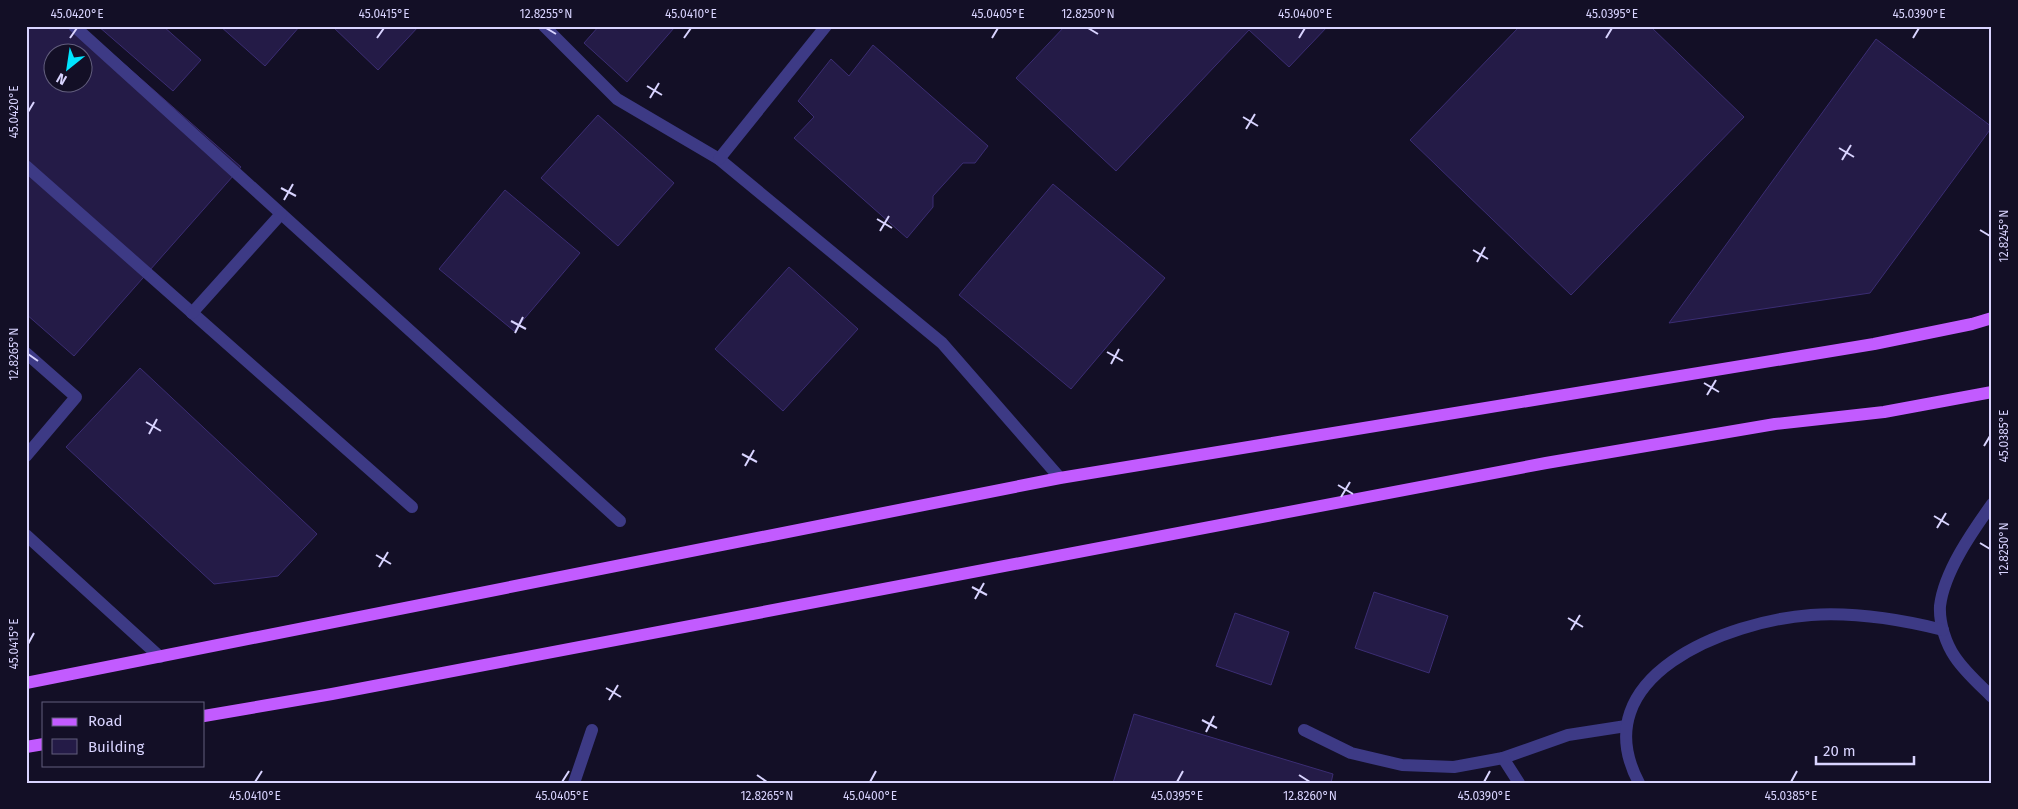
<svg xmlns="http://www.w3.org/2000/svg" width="2018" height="809" font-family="'Fira Sans',sans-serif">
<rect width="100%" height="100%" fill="#130f26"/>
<g fill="#241b47" stroke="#3b2d73" fill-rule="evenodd">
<path d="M 26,26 L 81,26 L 241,167 L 74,356 L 26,314 ZM 52,52 L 82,52 L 82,82 L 52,82 Z"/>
<polygon points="98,26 163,26 201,60 173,91"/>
<polygon points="220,26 300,26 265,66"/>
<polygon points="332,26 419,26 378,70"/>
<polygon points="599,26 672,26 674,28 627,82 584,43"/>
<polygon points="1065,26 1328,26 1289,67 1249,30 1116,171 1016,78"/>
<polygon points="1520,26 1650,26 1744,117 1571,295 1410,140"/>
<polygon points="1876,39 1992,127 1870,293 1669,323"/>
<polygon points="873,45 988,146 975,163 963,163 933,196 933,207 907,238 794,138 814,117 798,101 831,59 849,76"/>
<polygon points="598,115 674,183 618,246 541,178"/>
<polygon points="1053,184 1165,278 1071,389 959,295"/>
<polygon points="505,190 580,253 514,331 439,269"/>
<polygon points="789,267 858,329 783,411 715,349"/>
<polygon points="140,368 317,534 278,576 214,584 66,447"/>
<polygon points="1374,592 1448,616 1429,673 1355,648"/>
<polygon points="1235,613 1289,632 1271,685 1216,666"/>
<polygon points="1134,714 1333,774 1331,783 1113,783"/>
</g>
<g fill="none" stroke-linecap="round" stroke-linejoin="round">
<g stroke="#3d3a85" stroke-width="12">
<polyline points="74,26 620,521"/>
<polyline points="544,26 617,99 719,159 942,343 1060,478"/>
<polyline points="719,159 826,26"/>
<polyline points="26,166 412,507"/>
<polyline points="192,313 281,214"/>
<polyline points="26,353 76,397 26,456"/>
<path d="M 1992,504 C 1972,532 1944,572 1940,606 C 1939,623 1946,644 1955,657 C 1965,672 1979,684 1992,697"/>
<polyline points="26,535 160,657"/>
<polyline points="1304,730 1351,753 1402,765 1454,767 1503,758 1568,735 1626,726"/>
<polyline points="1503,758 1519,783"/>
<polyline points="574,783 592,730"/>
<path d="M 1639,783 C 1582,676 1728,621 1811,615 C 1856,612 1899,619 1943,630"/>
</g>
<g stroke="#c25bff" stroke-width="12">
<polyline points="26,683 1060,478 1874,344 1972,324 1992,318"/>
<polyline points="204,716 332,694 1546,463 1775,424 1884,412 1992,392"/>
<polyline points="26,747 44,744"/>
</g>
</g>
<path fill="none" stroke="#d9d4ff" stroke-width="2" d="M 546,28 L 556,34M 1088,28 L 1098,34M 70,38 L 77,28M 377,38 L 384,28M 684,38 L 691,28M 992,38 L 998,28M 1299,38 L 1305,28M 1606,38 L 1612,28M 1913,38 L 1919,28M 647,86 L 662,95M 650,98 L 659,83M 28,112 L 34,102M 1243,117 L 1258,126M 1246,129 L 1255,114M 1839,148 L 1854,157M 1842,160 L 1851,145M 281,188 L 296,196M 284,200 L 293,184M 877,219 L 892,228M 1980,230 L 1990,236M 880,231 L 889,216M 1473,250 L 1488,259M 1477,262 L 1485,247M 511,321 L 526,329M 515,333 L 523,317M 1107,352 L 1123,361M 28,354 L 38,361M 1111,364 L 1119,349M 1704,383 L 1719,392M 1707,395 L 1716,380M 146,422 L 161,431M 149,434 L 157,419M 1984,446 L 1990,436M 742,454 L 757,462M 745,466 L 754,450M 1338,485 L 1353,494M 1341,497 L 1350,482M 1934,516 L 1949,525M 1937,528 L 1946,513M 1980,543 L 1990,549M 376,555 L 391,564M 379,567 L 388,552M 972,587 L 987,595M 975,599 L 984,583M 1568,618 L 1583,627M 1571,630 L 1580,615M 28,644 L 34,633M 606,688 L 621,697M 609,700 L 618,685M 1202,720 L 1217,728M 1206,732 L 1214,716M 757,775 L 767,782M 1299,775 L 1310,782M 255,782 L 262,771M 562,782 L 569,771M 870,782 L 876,771M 1177,782 L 1183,771M 1484,782 L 1490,771M 1791,782 L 1797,771"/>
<rect width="2018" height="809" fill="none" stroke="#130f26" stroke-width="55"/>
<rect x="42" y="702" width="162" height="65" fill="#130f26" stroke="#625e7d"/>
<rect x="52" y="718" width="25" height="8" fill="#c25bff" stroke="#625e7d"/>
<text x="88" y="726" font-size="15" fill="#d9d4ff">Road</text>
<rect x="52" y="739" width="25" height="15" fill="#241b47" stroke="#625e7d"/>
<text x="88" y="752" font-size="15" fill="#d9d4ff">Building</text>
<g transform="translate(68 68) rotate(210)"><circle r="24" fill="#130f26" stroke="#625e7d"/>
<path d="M0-4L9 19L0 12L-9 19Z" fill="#00e5ff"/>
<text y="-8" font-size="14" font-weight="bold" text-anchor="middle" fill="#d9d4ff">N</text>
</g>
<path d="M1816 756v8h98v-8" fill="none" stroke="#d9d4ff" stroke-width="2.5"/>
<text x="1823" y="756" font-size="15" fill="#d9d4ff" stroke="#130f26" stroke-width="4" paint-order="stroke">20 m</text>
<rect x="28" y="28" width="1962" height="754" fill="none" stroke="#d9d4ff" stroke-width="2"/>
<g font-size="12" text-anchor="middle" fill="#d9d4ff">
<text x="77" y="18">45.0420°E</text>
<text x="384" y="18">45.0415°E</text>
<text x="546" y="18">12.8255°N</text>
<text x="691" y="18">45.0410°E</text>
<text x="998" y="18">45.0405°E</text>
<text x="1088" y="18">12.8250°N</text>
<text x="1305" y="18">45.0400°E</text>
<text x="1612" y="18">45.0395°E</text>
<text x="1919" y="18">45.0390°E</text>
<text transform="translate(14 112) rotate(-90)" y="4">45.0420°E</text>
<text transform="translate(2004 236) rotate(-90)" y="4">12.8245°N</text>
<text transform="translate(14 354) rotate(-90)" y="4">12.8265°N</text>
<text transform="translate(2004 436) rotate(-90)" y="4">45.0385°E</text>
<text transform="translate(2004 549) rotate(-90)" y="4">12.8250°N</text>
<text transform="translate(14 644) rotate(-90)" y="4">45.0415°E</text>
<text x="255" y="800">45.0410°E</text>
<text x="562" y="800">45.0405°E</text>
<text x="767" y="800">12.8265°N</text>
<text x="870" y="800">45.0400°E</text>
<text x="1177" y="800">45.0395°E</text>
<text x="1310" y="800">12.8260°N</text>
<text x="1484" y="800">45.0390°E</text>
<text x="1791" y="800">45.0385°E</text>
</g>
</svg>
